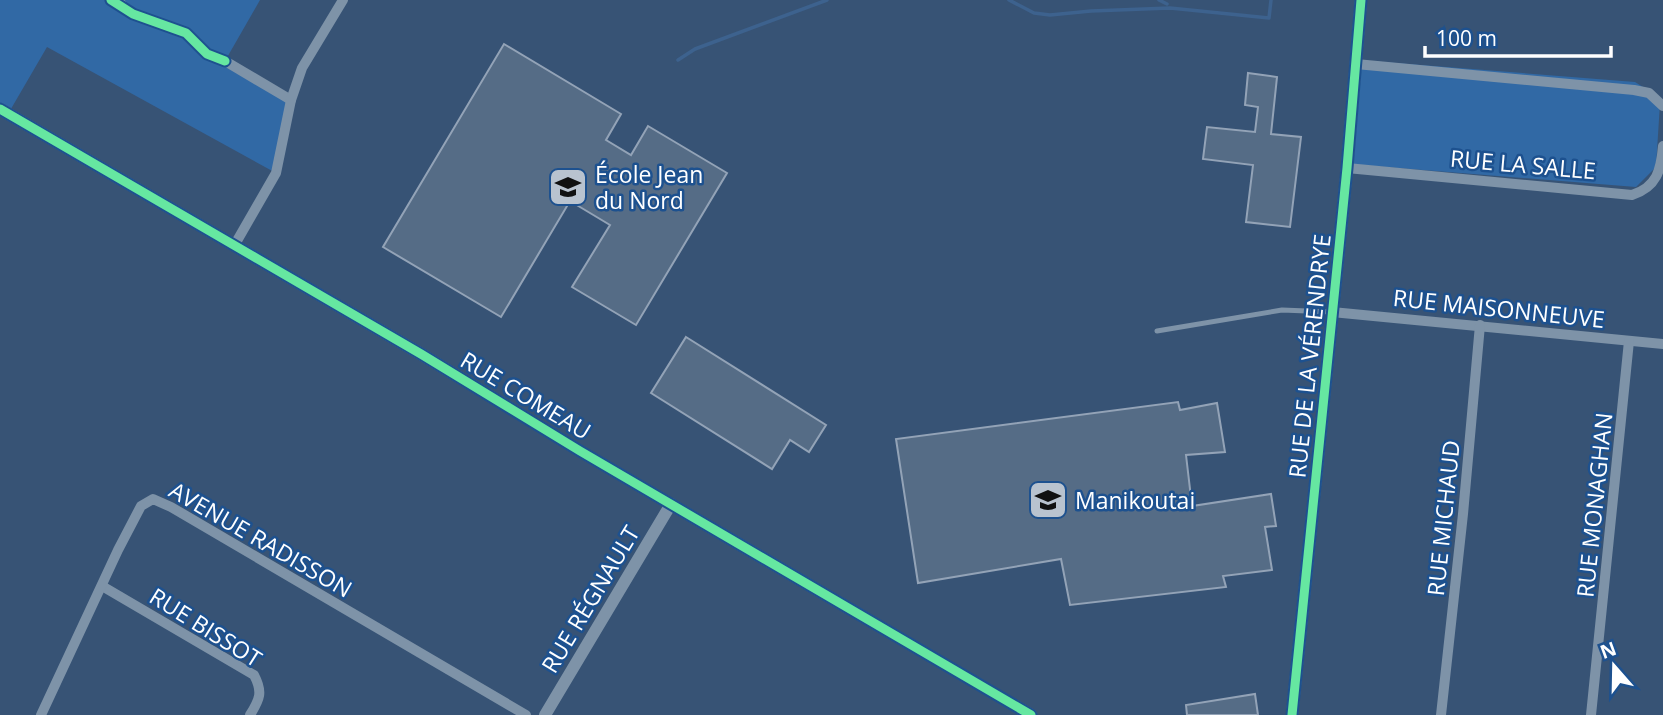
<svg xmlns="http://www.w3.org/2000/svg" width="1663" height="715" font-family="'Open Sans',sans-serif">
<rect width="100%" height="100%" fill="#375375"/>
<g fill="#3169a5">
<polygon points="0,0 260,0 225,61 291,100 276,173 47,47 8,114 0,109"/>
<polygon points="1357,60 1635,82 1651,92 1660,103 1656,167 1636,187 1348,164"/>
</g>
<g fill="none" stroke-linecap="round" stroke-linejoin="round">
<g stroke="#3d628e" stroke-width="3.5">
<polyline points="1009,0 1034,13 1050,15 1091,11 1170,8 1269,18 1271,0"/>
<polyline points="1159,0 1167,4"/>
<polyline points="678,60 695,49 827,0"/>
</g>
</g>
<g fill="#556c86" stroke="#93a3b7" stroke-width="2">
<polygon points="504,44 621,114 606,140 631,155 648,126 727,173 636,325 572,287 610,225 570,201 501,317 383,247"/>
<polygon points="1248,73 1277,77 1271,134 1301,137 1290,227 1246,222 1253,165 1203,159 1207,127 1255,132 1258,107 1245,105"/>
<polygon points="686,337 826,425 809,452 790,440 772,469 651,393"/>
<polygon points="1178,402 1180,410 1217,403 1225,452 1186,455 1192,506 1271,494 1276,526 1265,527 1272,570 1223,576 1226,587 1070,605 1061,559 918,583 896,439"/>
<polygon points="1255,694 1258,715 1187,715 1186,705"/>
</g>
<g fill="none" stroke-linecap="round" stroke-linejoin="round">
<polyline stroke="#7e93a8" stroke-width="2.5" stroke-dasharray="3.5 5" stroke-linecap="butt" points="123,0 133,14"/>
<polyline stroke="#7e93a8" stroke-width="5" points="1157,331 1282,310 1332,312"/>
<g stroke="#7e93a8" stroke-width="10">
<polyline points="225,61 291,100"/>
<polyline points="1356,64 1634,90 1649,93 1663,106"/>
<path d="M 1347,168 L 1632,195 C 1657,187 1661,170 1663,146"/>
<polyline points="234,246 276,173 291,100 302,68 343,0"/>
<polyline points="1332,312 1663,344"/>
<path d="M 102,586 L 254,675 C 263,692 260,699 250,715"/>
<polyline points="41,715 118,550 141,506 153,499 171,507 526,715"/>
<polyline points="1441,715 1463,514 1480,325"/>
<polyline points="1591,715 1629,341"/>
</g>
<g stroke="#7e93a8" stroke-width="12">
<polyline points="0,109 421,354 580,451 1031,715"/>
<polyline points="545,715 671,504"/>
<polyline points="1292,715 1347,168 1361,0"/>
</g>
<defs>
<g id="cycleway">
<polyline points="111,0 133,14 186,33 207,54 225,61"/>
<polyline points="0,109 421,354 580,451 1031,715"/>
<polyline points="1292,715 1347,168 1361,0"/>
</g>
</defs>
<use href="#cycleway" stroke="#1d518f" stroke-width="13"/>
<use href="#cycleway" stroke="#66e7a1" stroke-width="9"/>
</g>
<defs>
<symbol id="school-square" viewBox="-11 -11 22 22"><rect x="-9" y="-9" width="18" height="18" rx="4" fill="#b9c3cf" stroke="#1d518f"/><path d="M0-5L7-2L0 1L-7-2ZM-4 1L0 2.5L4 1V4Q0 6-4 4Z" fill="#111"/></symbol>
</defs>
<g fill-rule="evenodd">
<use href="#school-square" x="546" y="165" width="44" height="44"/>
<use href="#school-square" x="1026" y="478" width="44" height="44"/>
</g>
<g text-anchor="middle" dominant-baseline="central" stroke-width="5" stroke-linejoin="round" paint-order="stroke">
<g font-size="23" fill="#fff" stroke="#1d518f">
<text transform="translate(1523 164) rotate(5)">RUE LA SALLE</text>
<text transform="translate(1499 308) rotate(6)">RUE MAISONNEUVE</text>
<text transform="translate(1309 356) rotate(-84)">RUE DE LA VÉRENDRYE</text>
<text transform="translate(526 395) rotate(31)">RUE COMEAU</text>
<text transform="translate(1594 505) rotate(-84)">RUE MONAGHAN</text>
<text transform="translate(1443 518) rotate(-84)">RUE MICHAUD</text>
<text transform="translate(261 539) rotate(30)">AVENUE RADISSON</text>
<text transform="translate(590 599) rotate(-59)">RUE RÉGNAULT</text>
<text transform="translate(206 627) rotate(32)">RUE BISSOT</text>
</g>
<g font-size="23" fill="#fff" stroke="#1d518f" text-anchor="start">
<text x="595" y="174">École Jean<tspan x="595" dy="26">du Nord</tspan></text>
<text x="1075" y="500">Manikoutai</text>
</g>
</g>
<g transform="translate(1614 666) rotate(340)" stroke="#1d518f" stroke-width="5" paint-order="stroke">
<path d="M0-5L12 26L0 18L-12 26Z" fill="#ffffff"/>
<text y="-10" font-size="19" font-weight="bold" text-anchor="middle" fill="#ffffff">N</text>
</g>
<path d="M1425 46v10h186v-10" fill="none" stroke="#ffffff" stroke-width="3.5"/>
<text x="1436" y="46" font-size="21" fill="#ffffff" stroke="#1d518f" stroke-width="5" paint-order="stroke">100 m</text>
</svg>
